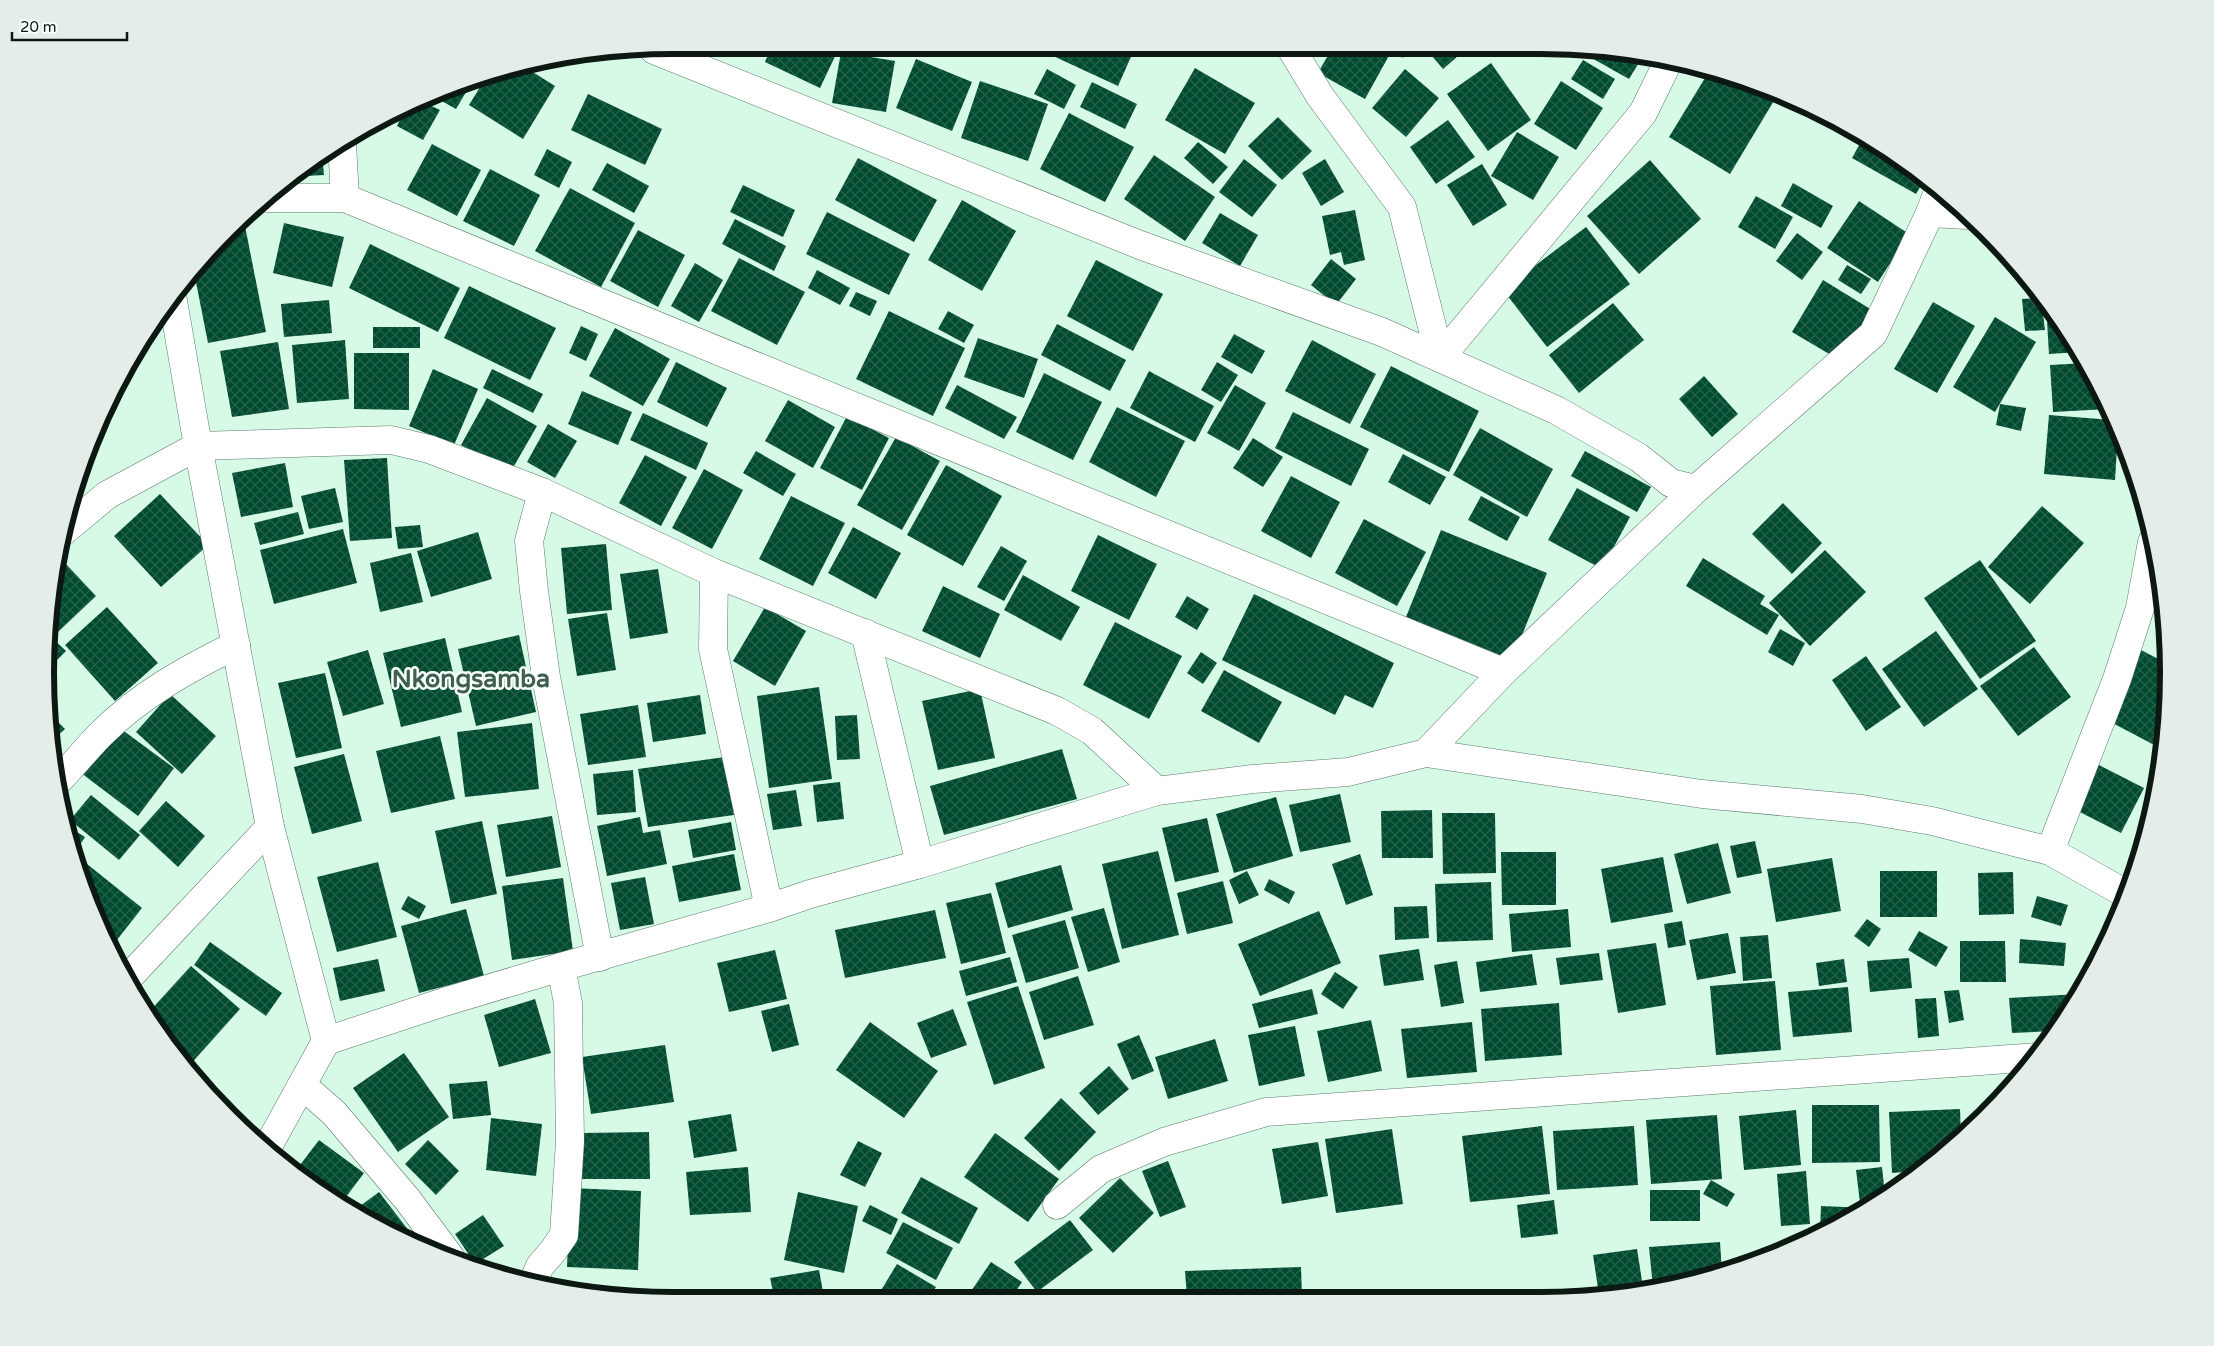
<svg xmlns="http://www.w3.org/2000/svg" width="2214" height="1346" font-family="'Varela Round',sans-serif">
<defs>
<pattern id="building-cross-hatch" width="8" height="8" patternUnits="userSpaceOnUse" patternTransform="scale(1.25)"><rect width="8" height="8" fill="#004b30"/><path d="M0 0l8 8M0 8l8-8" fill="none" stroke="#24614b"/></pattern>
</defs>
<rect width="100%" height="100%" fill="#d7fae6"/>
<g fill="url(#building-cross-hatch)">
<polygon points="770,50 838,50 820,88 765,62"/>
<polygon points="1054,50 1134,50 1118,86 1051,55"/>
<polygon points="1331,50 1389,50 1391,52 1365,99 1318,73"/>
<polygon points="1391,50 1407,50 1403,58"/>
<polygon points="1427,50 1465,50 1443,69"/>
<polygon points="1582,50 1623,50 1643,56 1629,79 1581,52"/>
<polygon points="841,52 895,61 886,112 832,103"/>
<polygon points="916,59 972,82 952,131 896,108"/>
<polygon points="1583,60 1615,79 1603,99 1571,79"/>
<polygon points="1491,63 1531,120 1488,151 1447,94"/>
<polygon points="523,66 555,86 523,139 469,105 488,74"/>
<polygon points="1195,68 1255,103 1225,154 1165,120"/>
<polygon points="1047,69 1076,85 1064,109 1034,94"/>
<polygon points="1405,69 1439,98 1406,137 1372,108"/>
<polygon points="1708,73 1751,85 1775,99 1730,174 1669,137"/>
<polygon points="475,77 456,109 431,95 471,78"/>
<polygon points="980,81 1048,104 1028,161 961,138"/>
<polygon points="1561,81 1603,108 1576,150 1534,124"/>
<polygon points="1092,82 1137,104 1125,129 1080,107"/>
<polygon points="588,94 662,129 645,165 571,130"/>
<polygon points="419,100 440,110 423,140 397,126 408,104"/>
<polygon points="1069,113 1134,147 1105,202 1040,169"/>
<polygon points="1278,117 1312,151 1282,180 1248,146"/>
<polygon points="1448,120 1475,157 1436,184 1410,147"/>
<polygon points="1517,132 1559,157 1533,200 1491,176"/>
<polygon points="1862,140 1926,177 1916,194 1852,158"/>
<polygon points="1198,142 1228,167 1213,184 1184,158"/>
<polygon points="432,144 481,170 457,216 407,190"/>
<polygon points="547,149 572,162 559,188 534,175"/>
<polygon points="322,155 324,175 288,177 291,175"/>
<polygon points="1154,155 1215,197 1185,241 1124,199"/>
<polygon points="858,158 937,200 914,242 835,200"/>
<polygon points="1244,159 1277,185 1252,217 1219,192"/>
<polygon points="1325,159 1344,192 1321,206 1302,173"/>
<polygon points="1650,160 1701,219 1639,274 1587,216"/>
<polygon points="607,163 649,186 634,213 592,190"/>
<polygon points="1482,164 1507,205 1473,226 1447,185"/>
<polygon points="490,169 540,195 514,246 463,221"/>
<polygon points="1793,183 1833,206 1821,228 1781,206"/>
<polygon points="743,185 795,210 783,237 730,212"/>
<polygon points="570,188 635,223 601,287 535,251"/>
<polygon points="1756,196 1793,217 1775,249 1738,227"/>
<polygon points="962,200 1016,231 982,291 928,260"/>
<polygon points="1859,201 1909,234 1878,282 1827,248"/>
<polygon points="1355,210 1365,260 1344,265 1341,252 1330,255 1322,216"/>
<polygon points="827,212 910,254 889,295 806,254"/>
<polygon points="1220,213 1258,235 1240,266 1202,243"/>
<polygon points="735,219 786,246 774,271 722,244"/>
<polygon points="244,221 266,332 208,343 194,272"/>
<polygon points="284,223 344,237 332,287 273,273"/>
<polygon points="1586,227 1630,284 1547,347 1503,290"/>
<polygon points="638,230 685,255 658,307 610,281"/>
<polygon points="1797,233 1823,252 1802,280 1776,261"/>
<polygon points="370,244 460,288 438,332 349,288"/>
<polygon points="739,258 805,292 777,345 711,311"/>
<polygon points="1331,259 1356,279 1336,305 1311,285"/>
<polygon points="1096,260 1163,294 1133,351 1067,316"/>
<polygon points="695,263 723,280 699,322 671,306"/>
<polygon points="1847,265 1871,279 1861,294 1838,280"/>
<polygon points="817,270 850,288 840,305 808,288"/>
<polygon points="1823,280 1872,310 1841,361 1792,332"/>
<polygon points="469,286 556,328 530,380 444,338"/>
<polygon points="856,292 877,301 870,316 849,306"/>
<polygon points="2041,298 2045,330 2025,331 2022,299"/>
<polygon points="329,300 332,333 284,337 281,304"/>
<polygon points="1933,302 1975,326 1937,393 1894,369"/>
<polygon points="1613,303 1644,340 1579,393 1549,355"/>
<polygon points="2046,305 2075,345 2080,352 2049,354"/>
<polygon points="889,311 965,348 933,416 856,379"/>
<polygon points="948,311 974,325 964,343 938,329"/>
<polygon points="1995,317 2036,342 1995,412 1953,387"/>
<polygon points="1057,324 1126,360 1110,391 1041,355"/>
<polygon points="581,326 598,334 586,361 569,353"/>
<rect x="373" y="327" width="47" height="21"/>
<polygon points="615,328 670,359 643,406 589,376"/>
<polygon points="1234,334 1265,351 1252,374 1221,357"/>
<polygon points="978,338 1038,359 1024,398 964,377"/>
<polygon points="345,340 349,399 297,403 292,345"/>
<polygon points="1312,340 1376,374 1350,424 1285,391"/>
<polygon points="278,342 289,409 232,417 220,351"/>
<polygon points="354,353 409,353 409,410 354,409"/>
<polygon points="676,362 727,388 707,427 657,402"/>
<polygon points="1217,362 1238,375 1221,402 1201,390"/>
<polygon points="2087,363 2108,409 2053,412 2050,365"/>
<polygon points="1391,366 1479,411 1449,472 1360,427"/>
<polygon points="433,369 478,389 454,445 409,426"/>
<polygon points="492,369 543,394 533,413 483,388"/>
<polygon points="1149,371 1214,406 1195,442 1130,408"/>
<polygon points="1044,373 1102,402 1073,460 1016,432"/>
<polygon points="1704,376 1738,414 1712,437 1679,399"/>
<polygon points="957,385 1017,417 1004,439 945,408"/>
<polygon points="1235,385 1266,403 1239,451 1207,433"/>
<polygon points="582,391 632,412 618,445 568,424"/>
<polygon points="487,398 537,426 510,473 461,445"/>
<polygon points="788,400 835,427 813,468 765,441"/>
<polygon points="2000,404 2026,408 2021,431 1996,425"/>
<polygon points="1117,407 1185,441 1156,497 1089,462"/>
<polygon points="1293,412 1369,449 1351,486 1275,448"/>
<polygon points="643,413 708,443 696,470 630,440"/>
<polygon points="2049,415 2112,420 2118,433 2115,480 2044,474"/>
<polygon points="847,416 889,438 862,490 820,468"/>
<polygon points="548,424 577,441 555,478 527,462"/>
<polygon points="1480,428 1553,469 1527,517 1453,475"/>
<polygon points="896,437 940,461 902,530 857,505"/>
<polygon points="1253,438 1283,457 1263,487 1233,468"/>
<polygon points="756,451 796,474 783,496 743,473"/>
<polygon points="1585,451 1651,487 1637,512 1571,476"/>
<polygon points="1403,454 1446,477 1430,505 1388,482"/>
<polygon points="645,455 687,477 661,526 619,503"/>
<polygon points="387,458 392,538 350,541 344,460"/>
<polygon points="285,463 293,507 241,517 232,473"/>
<polygon points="946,465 1002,496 963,566 907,535"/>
<polygon points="704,469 743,490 712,549 672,528"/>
<polygon points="1291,476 1340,502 1311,558 1261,531"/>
<polygon points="335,488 343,522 309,529 301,496"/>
<polygon points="1577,488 1630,517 1602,569 1548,540"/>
<polygon points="160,494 208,545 161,587 114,536"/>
<polygon points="791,496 845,523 813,586 759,559"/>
<polygon points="1481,496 1520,517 1507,541 1468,520"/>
<polygon points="1783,503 1822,543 1792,574 1752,534"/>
<polygon points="2042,506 2084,543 2030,604 1988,567"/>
<polygon points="298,512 304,534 260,545 254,523"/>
<polygon points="1364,519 1426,552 1397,606 1335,573"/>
<polygon points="420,525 423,547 398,549 395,527"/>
<polygon points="853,527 901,553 876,599 828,573"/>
<polygon points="343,529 357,583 274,604 260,550"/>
<polygon points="1441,530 1547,573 1512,660 1406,617"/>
<polygon points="478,532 492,579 431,597 417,551"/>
<polygon points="1098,535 1157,564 1129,620 1071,591"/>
<polygon points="606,544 612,610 567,614 561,548"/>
<polygon points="1001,546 1027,561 1004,601 977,587"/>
<polygon points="1825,550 1866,592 1810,646 1769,603"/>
<polygon points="411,553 423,602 380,612 370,563"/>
<polygon points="1703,558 1765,596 1760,604 1779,615 1767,635 1686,586"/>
<polygon points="1980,560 2036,641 1980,679 1924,598"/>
<polygon points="64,562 96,596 58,632 48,622 50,591 55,570"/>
<polygon points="658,569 668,633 630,639 620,574"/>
<polygon points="1023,575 1080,607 1061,641 1004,610"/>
<polygon points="943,586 1000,614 980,658 922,631"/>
<polygon points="1254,594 1394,663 1373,708 1345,695 1335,715 1222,660"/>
<polygon points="1187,596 1209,609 1197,630 1175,617"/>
<polygon points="107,607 158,663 115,701 65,645"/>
<polygon points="765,607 806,631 775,686 733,661"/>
<polygon points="607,613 616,670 577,676 568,619"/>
<polygon points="1115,622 1182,656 1149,719 1083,685"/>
<polygon points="1780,629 1805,643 1793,666 1768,652"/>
<polygon points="1936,631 1978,689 1924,727 1882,669"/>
<polygon points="48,634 66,651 45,672"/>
<polygon points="519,635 536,712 476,726 458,649"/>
<polygon points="445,638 462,712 401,727 383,653"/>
<polygon points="2034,647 2071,697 2018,736 1980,686"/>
<polygon points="368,650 384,704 343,716 327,662"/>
<polygon points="2141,650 2166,663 2168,714 2164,736 2158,747 2105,719"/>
<polygon points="1201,652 1217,663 1203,684 1187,673"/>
<polygon points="1866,656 1901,707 1866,731 1832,680"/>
<polygon points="1224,670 1282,702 1259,743 1201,711"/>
<polygon points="325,673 342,748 296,758 278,683"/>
<polygon points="819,687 832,779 769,788 757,696"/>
<polygon points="980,689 995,758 938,770 922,701"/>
<polygon points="170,694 216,736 182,774 136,732"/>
<polygon points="700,695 706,734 653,742 647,703"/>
<polygon points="638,705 646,757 588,765 580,714"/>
<polygon points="47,711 65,729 50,743"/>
<polygon points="857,715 860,759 837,760 835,716"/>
<polygon points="532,723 539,789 465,797 457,732"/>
<polygon points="117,726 174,768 138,816 81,773"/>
<polygon points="440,736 455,799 391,813 376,751"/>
<polygon points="1062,749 1077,799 944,835 930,786"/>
<polygon points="344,754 362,821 312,834 294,767"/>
<polygon points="725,757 734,815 648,827 638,769"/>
<polygon points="2093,762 2144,788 2121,833 2070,807"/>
<polygon points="633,770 636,812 597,815 593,774"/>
<polygon points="840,782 844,819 817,822 813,785"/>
<polygon points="796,790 802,826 773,830 767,794"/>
<polygon points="1340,794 1351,842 1300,852 1289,805"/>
<polygon points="91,795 140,835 119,860 70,820"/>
<polygon points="1276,797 1293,856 1234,873 1216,814"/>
<polygon points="166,801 205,836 178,867 139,831"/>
<polygon points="1432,810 1433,858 1382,858 1381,811"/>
<polygon points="1442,813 1495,813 1496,873 1443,874"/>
<polygon points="552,816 561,867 506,877 497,825"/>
<polygon points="640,817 643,833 660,830 667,864 607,876 597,826"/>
<polygon points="1207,818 1219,872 1175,882 1162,828"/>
<polygon points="482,821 497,894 451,904 435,831"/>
<polygon points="731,822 736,850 693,858 688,830"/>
<polygon points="67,826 85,837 74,854 70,840"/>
<polygon points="1755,841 1762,873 1737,878 1730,846"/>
<polygon points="1718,843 1731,893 1687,904 1674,854"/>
<polygon points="1158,851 1179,935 1122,949 1102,864"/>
<polygon points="1501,852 1556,852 1556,905 1502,905"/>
<polygon points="734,854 741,890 679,902 672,866"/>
<polygon points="1360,854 1373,895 1346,905 1332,864"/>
<polygon points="1663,857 1673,912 1611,923 1601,869"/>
<polygon points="1832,858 1841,911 1776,922 1767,869"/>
<polygon points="82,860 142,908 113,945 78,875 77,867"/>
<polygon points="378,862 397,937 337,952 317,877"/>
<polygon points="1061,865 1073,910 1008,928 995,883"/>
<polygon points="1247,871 1259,895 1239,904 1229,880"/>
<rect x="1880" y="871" width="57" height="46"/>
<polygon points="2013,872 2014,914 1979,915 1978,873"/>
<polygon points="645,877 654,924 620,930 611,883"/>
<polygon points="563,878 573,951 512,960 502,886"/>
<polygon points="1269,879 1295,892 1289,904 1264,890"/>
<polygon points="1223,881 1233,923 1187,934 1177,893"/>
<polygon points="1491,882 1493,940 1437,942 1435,884"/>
<polygon points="991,893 1006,953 961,964 946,903"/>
<polygon points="408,896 426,906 419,919 401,909"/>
<polygon points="2037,896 2068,905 2061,926 2031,917"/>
<polygon points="1427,906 1429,938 1395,940 1394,907"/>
<polygon points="1104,908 1120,962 1088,972 1071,917"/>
<polygon points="466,909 484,976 419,993 401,926"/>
<polygon points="1568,909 1571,947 1512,952 1509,914"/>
<polygon points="935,910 946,958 845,978 835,930"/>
<polygon points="1319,911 1341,963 1260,996 1238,944"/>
<polygon points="1867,919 1881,929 1869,947 1854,936"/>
<polygon points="1065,920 1079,968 1026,983 1012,935"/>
<polygon points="1682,921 1686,945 1668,948 1664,924"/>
<polygon points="1919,931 1948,947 1936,967 1908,950"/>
<polygon points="1728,933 1736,973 1697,980 1689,940"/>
<polygon points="1768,935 1772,978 1743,981 1740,937"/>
<polygon points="2020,939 2066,943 2064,966 2019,963"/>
<polygon points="1960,941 2005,941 2006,982 1960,982"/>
<polygon points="210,942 282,993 266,1016 194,965"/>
<polygon points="1656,943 1666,1005 1618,1013 1607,950"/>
<polygon points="1419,949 1424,980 1384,986 1379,955"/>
<polygon points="775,950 787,999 729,1012 717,963"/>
<polygon points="1599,953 1603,980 1560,985 1556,958"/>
<polygon points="1532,954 1537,985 1480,992 1476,962"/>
<polygon points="1010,957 1017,982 966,996 959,971"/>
<polygon points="1909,958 1912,988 1870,992 1867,961"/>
<polygon points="378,959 385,991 340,1001 333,968"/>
<polygon points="1844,959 1847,982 1819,986 1816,963"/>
<polygon points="1457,961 1464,1003 1441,1007 1434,965"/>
<polygon points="191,966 240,1009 188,1067 151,1022 147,1014"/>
<polygon points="1335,972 1358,987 1343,1009 1321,994"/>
<polygon points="1078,976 1094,1025 1044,1040 1029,992"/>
<polygon points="1775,981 1781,1050 1716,1055 1710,986"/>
<polygon points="1018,986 1045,1068 994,1085 967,1002"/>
<polygon points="1848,987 1852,1032 1793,1037 1788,992"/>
<polygon points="1312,989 1318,1014 1259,1028 1252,1004"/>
<polygon points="1959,990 1964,1020 1949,1023 1944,991"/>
<polygon points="2078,994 2054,1031 2012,1033 2009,998"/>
<polygon points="1936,998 1939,1036 1918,1038 1915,999"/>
<polygon points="535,999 551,1053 499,1067 484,1015"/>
<polygon points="1559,1003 1562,1055 1485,1061 1481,1009"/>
<polygon points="789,1004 799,1045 772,1052 761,1011"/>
<polygon points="953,1009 967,1045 931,1058 917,1023"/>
<polygon points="1371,1020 1382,1071 1328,1082 1317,1031"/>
<polygon points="870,1022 938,1071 904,1118 836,1070"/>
<polygon points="1472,1022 1477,1072 1407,1078 1401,1029"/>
<polygon points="1295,1026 1305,1076 1259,1086 1248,1035"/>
<polygon points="1139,1035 1154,1071 1132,1080 1117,1044"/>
<polygon points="1215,1039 1228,1081 1168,1099 1155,1057"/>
<polygon points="665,1045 674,1102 591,1114 582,1057"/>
<polygon points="404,1053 449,1117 398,1152 353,1088"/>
<polygon points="1109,1066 1129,1089 1098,1115 1079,1093"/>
<polygon points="487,1081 491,1115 453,1119 449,1084"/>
<polygon points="1061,1098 1096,1132 1059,1171 1024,1138"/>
<polygon points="1812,1105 1879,1105 1880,1162 1812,1163"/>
<polygon points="1960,1109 1961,1139 1955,1145 1918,1171 1892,1173 1889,1112"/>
<polygon points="1796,1110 1801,1165 1744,1170 1739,1116"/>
<polygon points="731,1114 737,1151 694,1158 688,1121"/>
<polygon points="1717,1115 1722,1179 1651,1184 1646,1120"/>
<polygon points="491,1118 542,1124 536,1176 486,1170"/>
<polygon points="1969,1122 1977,1122 1968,1131"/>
<polygon points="1542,1126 1550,1194 1470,1202 1462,1136"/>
<polygon points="1634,1126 1638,1185 1557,1190 1553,1131"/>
<polygon points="1392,1129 1403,1204 1336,1213 1325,1139"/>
<polygon points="649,1132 650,1179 582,1179 582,1133"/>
<polygon points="995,1133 1059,1179 1028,1222 964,1177"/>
<polygon points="319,1140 364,1173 343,1201 294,1173"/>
<polygon points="428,1140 459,1171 436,1195 405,1164"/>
<polygon points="858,1141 882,1153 865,1187 840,1175"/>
<polygon points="1318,1142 1328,1196 1282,1204 1272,1149"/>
<polygon points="1168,1161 1186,1207 1160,1217 1142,1171"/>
<polygon points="748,1167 751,1212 690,1215 686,1172"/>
<polygon points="1882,1167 1885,1195 1877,1201 1860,1203 1856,1170"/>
<polygon points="1806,1171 1810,1224 1781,1226 1777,1174"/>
<polygon points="921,1177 978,1208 959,1244 901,1213"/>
<polygon points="1120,1178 1154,1213 1113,1253 1079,1218"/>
<polygon points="1711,1180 1735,1194 1727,1207 1703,1194"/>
<polygon points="570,1188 641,1191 638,1270 567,1267"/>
<rect x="1650" y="1190" width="50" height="31"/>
<polygon points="379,1192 409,1231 403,1236 356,1209"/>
<polygon points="798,1192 858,1206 844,1273 784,1260"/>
<polygon points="1554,1200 1558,1234 1521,1238 1517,1205"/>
<polygon points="870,1205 898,1219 891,1235 862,1221"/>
<polygon points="1821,1206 1868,1208 1855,1217 1820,1231"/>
<polygon points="483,1215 504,1246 475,1264 455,1234"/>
<polygon points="1070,1220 1093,1250 1037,1292 1014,1262"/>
<polygon points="903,1222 953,1248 936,1280 886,1253"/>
<polygon points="1720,1242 1722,1272 1704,1280 1653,1288 1649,1247"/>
<polygon points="1637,1249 1642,1281 1598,1288 1593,1255"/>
<polygon points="991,1262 1022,1282 1012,1297 967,1297"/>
<polygon points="897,1264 936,1287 929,1297 877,1297"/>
<polygon points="1301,1267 1302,1299 1187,1298 1185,1271"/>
<polygon points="819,1270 824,1297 774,1296 770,1278"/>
</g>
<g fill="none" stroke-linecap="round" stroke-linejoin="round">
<defs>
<g id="minor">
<polyline points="654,50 1140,245 1382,332 1556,410 1638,457 1671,483 1696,489"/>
<polyline points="1292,50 1320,96 1402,207 1440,358"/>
<polyline points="342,143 345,198"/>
<polyline points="267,198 345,198 1503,672"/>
<polyline points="1930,213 1967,215"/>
<polyline points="172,295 198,446 270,827 326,1041 266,1150"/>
<polyline points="1440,358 1643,113 1668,62"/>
<polyline points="542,492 529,541 534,591 546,677 600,957"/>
<polyline points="64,531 107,495 198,446 391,440 429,449 542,492 714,573 1057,711 1092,731 1157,791"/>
<polyline points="714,573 713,649 769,908"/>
<polyline points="865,633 920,864"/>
<polyline points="1426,753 1503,672 1696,489 1873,334 1930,213 1939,189"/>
<path d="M 57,782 C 72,767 86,749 101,734 C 140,695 187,669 236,645"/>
<polyline points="2050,851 2117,679 2140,608 2152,542"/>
<polyline points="129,977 270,827"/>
<polyline points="326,1041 444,1002 561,967 769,908 810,894 920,864 1157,791 1253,779 1348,772 1426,753 1702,794 1862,809 1932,821 2050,851 2126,894"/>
<polyline points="302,1085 334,1113 407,1199 451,1258"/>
<polyline points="1057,1205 1101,1169 1164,1142 1266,1112 2037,1057"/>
<polyline points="534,1280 540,1266 553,1251 564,1235 570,1141 568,1003 561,967"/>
</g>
</defs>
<use href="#minor" stroke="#5b7a69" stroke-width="29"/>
<use href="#minor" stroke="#fff" stroke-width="28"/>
</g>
<g text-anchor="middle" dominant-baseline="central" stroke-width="5" stroke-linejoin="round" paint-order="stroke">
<g font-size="25" font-weight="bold" fill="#415f4f" stroke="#f8fffb">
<text x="471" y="679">Nkongsamba</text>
</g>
</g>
<path d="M0 0H2214V1346H0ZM673 54H1541A619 619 0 0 1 2160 673V673A619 619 0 0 1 1541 1292H673A619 619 0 0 1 54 673V673A619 619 0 0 1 673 54Z" fill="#e5ede8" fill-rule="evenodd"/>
<path fill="none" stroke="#0c1912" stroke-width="6" d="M673 54H1541A619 619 0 0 1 2160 673V673A619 619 0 0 1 1541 1292H673A619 619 0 0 1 54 673V673A619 619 0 0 1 673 54Z"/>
<path d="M12 32v8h115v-8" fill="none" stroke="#0c1912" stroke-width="2.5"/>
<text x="20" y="32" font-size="15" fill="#0c1912" stroke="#f8fffb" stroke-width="4" paint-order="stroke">20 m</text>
</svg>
